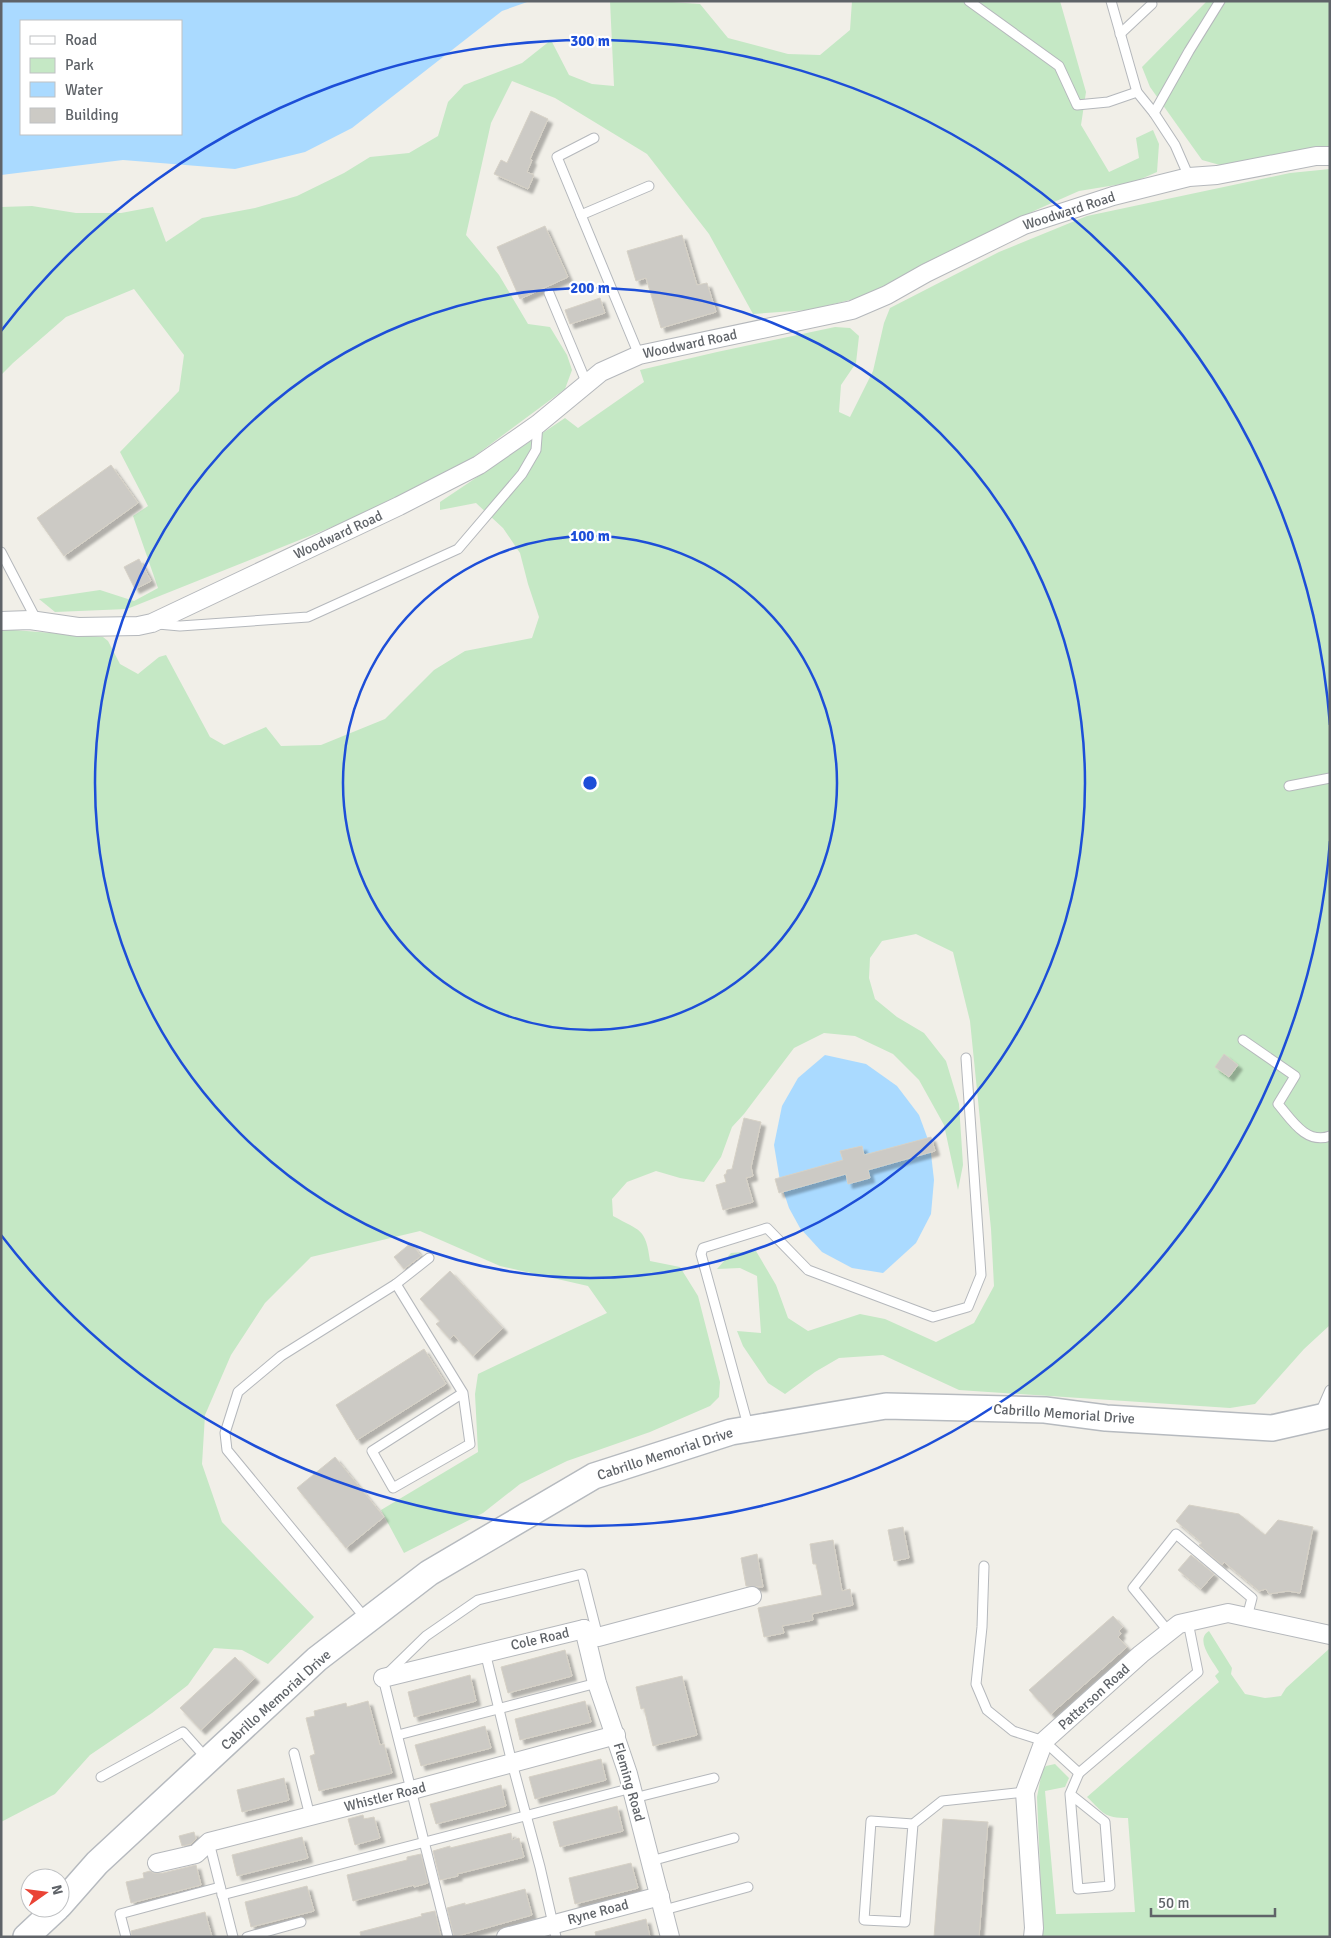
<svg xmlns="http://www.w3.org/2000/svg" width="1331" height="1938" font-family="Signika,sans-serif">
<defs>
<filter id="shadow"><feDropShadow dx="4.5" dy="4.5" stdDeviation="1" flood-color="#0004"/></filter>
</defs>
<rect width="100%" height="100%" fill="#f1efe8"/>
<g fill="#c5e8c5">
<polygon points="610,1 658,1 700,4 728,38 788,54 820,55 850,30 852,1 1060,1 1086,92 1081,125 1109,172 1139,158 1136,138 1153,130 1159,144 1157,172 1134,182 1079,191 1036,210 866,296 809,310 753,314 709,234 647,154 555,98 512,81 491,123 466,235 499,275 528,324 550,327 567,355 572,370 565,389 464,464 367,513 127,609 55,612 39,599 100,590 134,601 158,588 133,516 148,506 120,452 179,391 184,355 134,289 66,317 13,363 1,375 1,207 32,206 76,213 121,213 153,207 166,242 202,218 255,208 297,196 344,173 370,157 409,153 438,136 448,102 464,85 522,63 551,40 569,75 592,84 614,86"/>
<polygon points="1207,1 1330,1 1330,152 1227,167 1202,160 1150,87 1142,67"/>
<path d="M 1330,169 L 1330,1325 L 1304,1349 L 1255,1404 L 1230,1408 L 959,1390 L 883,1355 L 839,1358 L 815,1372 L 785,1394 L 768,1383 L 743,1346 L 737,1331 L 761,1333 L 757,1276 L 740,1268 L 717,1269 L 731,1253 L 756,1251 L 776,1285 L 788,1318 L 808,1331 L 860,1314 L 885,1319 L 936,1342 L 974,1323 L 994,1286 L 991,1229 L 970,1021 L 953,952 L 916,934 L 882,941 L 870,958 L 869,978 L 875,999 L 897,1017 L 924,1033 L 946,1061 L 959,1104 L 963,1165 L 958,1190 L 944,1125 L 919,1080 L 893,1054 L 855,1036 L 824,1033 L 794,1048 L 744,1114 L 732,1127 L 721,1157 L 704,1182 L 680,1178 L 656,1171 L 627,1182 L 612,1199 L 613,1216 C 640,1231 646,1228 650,1261 L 680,1267 L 698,1296 L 720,1382 L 719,1397 L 710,1406 L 650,1432 L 567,1461 L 520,1484 L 483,1513 L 404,1553 L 381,1510 L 478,1452 L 475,1394 L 478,1374 L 607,1313 L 588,1286 L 500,1266 L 420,1231 L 311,1257 L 265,1303 L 231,1355 L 205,1415 L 202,1464 L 222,1522 L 314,1617 L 268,1664 L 242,1650 L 214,1648 L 188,1685 L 152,1713 L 90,1755 L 55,1794 L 1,1822 L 1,629 L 103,637 L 108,641 L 120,664 L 138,674 L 159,657 L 166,655 L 210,737 L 224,745 L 266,727 L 281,746 L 321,745 L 385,719 L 434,670 L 465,651 L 532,638 L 539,617 L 528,584 L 520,553 L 503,528 L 476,503 L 440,510 L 440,502 L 565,418 L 578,428 L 644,382 L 640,370 L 717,352 L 835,327 L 850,328 L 859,336 L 856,363 L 841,385 L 839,412 L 850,417 L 873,371 L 884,323 L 890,308 L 999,252 L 1087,216 L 1290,173 Z"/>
<path d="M 1209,1631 L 1232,1668 L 1231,1674 L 1245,1694 L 1265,1698 L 1281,1696 L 1286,1688 L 1330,1648 L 1330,1937 L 1040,1937 L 1042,1914 L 1037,1797 L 1042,1771 L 1046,1766 L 1055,1764 L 1069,1778 L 1065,1787 L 1045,1791 L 1056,1914 L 1135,1912 L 1128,1818 C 1103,1818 1104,1813 1087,1797 L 1219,1682 L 1215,1676 L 1219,1672 C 1213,1661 1194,1640 1209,1631 Z"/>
</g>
<g fill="#aadaff" fill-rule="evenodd">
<path d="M 1,1 L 530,1 L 502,11 L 352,128 L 305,152 L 235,169 L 123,160 L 1,175 ZM 21,21 L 181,21 L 181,134 L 21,134 Z"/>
<polygon points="825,1055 866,1064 897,1086 919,1115 930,1145 934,1180 931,1214 916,1243 883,1273 852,1268 822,1252 800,1228 789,1208 780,1181 774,1145 782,1106 798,1078"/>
</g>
<g fill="#cccac5" stroke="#d6d1c6" filter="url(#shadow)">
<polygon points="531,111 548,119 530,159 532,160 527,172 534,175 528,189 494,174 501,160 507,163"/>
<polygon points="545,226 568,277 520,299 497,247"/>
<polygon points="682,235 697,285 707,283 716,312 661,328 646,278 636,281 627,251"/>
<polygon points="600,298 605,313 570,324 565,310"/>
<polygon points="111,465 138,503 64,556 37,518"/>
<polygon points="139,559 151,581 135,589 124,567"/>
<polygon points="1224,1054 1238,1065 1229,1077 1215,1067"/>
<polygon points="744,1118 761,1122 751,1167 753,1176 746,1178 753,1202 723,1210 716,1185 726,1182 724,1175 726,1174 727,1170 732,1169"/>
<polygon points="931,1137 935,1151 868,1170 870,1178 848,1184 846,1174 779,1193 775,1179 843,1160 840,1151 862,1146 864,1155"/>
<polygon points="411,1243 421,1256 404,1269 394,1257"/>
<polygon points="450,1271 503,1328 473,1356 454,1335 450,1339 436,1324 440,1321 420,1299"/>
<polygon points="424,1349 446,1384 357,1440 336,1405"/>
<polygon points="335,1457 384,1517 346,1548 297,1488"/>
<polygon points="1189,1505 1239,1514 1265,1535 1278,1520 1313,1527 1300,1593 1288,1591 1269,1594 1266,1589 1259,1591 1224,1562 1222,1565 1199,1545 1202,1543 1176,1521"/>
<polygon points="903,1527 909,1558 894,1561 888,1530"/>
<polygon points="833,1540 842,1591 850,1589 853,1605 812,1614 813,1620 782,1626 784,1633 764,1637 758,1608 822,1595 816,1564 813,1564 810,1544"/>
<polygon points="757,1554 763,1587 746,1586 741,1558"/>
<polygon points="1191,1555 1214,1574 1201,1589 1178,1570"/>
<polygon points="1113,1616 1123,1627 1119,1631 1121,1634 1118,1637 1127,1647 1051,1714 1029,1690"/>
<polygon points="565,1650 572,1676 508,1693 501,1667"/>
<polygon points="235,1657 255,1678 201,1730 180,1708"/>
<polygon points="470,1675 476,1701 414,1717 408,1692"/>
<polygon points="682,1676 697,1735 653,1746 644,1708 641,1709 636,1687"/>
<polygon points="368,1701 380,1745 384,1744 392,1773 319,1791 310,1756 315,1754 306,1718 315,1716 314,1711 346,1703 347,1707"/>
<polygon points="585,1701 591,1722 520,1740 515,1719"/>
<polygon points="485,1726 491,1748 421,1766 415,1745"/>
<polygon points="601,1759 606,1780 535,1799 529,1777"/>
<polygon points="284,1778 289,1800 242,1812 237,1790"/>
<polygon points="501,1785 506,1806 436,1824 430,1804"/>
<polygon points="617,1806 623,1831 560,1847 553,1822"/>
<polygon points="363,1815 364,1819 374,1817 380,1838 355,1845 348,1819"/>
<polygon points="943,1819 988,1822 979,1937 934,1937"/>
<polygon points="194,1832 196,1839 191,1844 182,1846 179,1836"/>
<polygon points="511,1833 512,1840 519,1838 524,1857 457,1874 458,1876 440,1880 433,1851 450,1846 450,1848"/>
<polygon points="302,1837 308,1858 237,1876 232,1855"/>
<polygon points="421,1854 428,1883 414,1887 414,1885 353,1901 347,1875 407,1860 407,1857"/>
<polygon points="631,1863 638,1888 575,1904 569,1878"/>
<polygon points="196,1865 201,1885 131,1903 126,1882 144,1878 143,1873 150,1871 154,1873 163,1873"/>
<polygon points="307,1886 314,1911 251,1927 245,1902"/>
<polygon points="525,1889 532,1915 454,1937 447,1908 465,1903 465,1905"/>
<polygon points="435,1911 441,1937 361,1937 360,1932 422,1916 421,1914"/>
<polygon points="205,1912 212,1937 132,1937 131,1931"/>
<polygon points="646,1919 650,1937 596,1937 595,1932"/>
</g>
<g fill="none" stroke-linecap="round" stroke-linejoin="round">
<defs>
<g id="service">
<polyline points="969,1 1059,66 1077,105 1108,102 1137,92"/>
<polyline points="1111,1 1137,92 1154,113 1175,145 1189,177"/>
<polyline points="1120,34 1152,4"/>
<polyline points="1154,113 1189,51 1220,1"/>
<polyline points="594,138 557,157 639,355"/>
<polyline points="581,215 649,186"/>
<polyline points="549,293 587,384"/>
<polyline points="1,552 37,621"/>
<polyline points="158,624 180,626 308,617 458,549 522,474 536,450 538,424"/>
<polyline points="1289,786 1330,778"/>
<path d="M 1243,1040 L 1295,1076 L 1278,1104 C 1291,1119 1306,1145 1330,1136"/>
<polyline points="396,1284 463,1393 470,1444 393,1488 372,1451 463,1393"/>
<polyline points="1320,1413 1330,1390"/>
<polyline points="749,1429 701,1254 703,1248 767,1228 808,1270 933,1317 968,1307 981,1275 966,1058"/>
<polyline points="984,1566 982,1627 976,1684 987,1710 1013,1731 1044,1741 1079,1773"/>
<polyline points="366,1619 227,1450 225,1433 238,1392 281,1356 396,1284 429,1258"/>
<polyline points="1169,1632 1133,1588 1176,1534 1252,1598 1247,1617"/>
<polyline points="485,1652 512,1763 540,1867 556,1937"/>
<polyline points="398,1735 597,1683"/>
<polyline points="294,1753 310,1816"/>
<polyline points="101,1777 183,1732 207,1759"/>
<polyline points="1070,1794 1105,1822 1110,1886 1078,1889 1070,1794 1079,1773 1198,1672 1188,1622"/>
<polyline points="634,1798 714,1778"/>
<polyline points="913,1824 871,1821 864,1920 905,1922 913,1824 942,1801 1025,1792"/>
<polyline points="209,1842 233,1937"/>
<polyline points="651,1861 734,1838"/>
<polyline points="222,1895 632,1788"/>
<polyline points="664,1910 748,1887"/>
<polyline points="126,1937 120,1914 220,1887"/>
<polyline points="247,1937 301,1922"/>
<polyline points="448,1937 383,1678 426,1636 478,1600 582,1574 598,1637"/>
</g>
<g id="minor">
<polyline points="1,621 30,620 78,627 138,626 152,623 399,506 479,465 538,424 601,372 639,355 852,310 887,295 926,273 1024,225 1113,196 1189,177 1217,175 1316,156 1330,156"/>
<polyline points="584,1629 597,1683 628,1774 670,1937"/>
<polyline points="383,1678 584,1629 598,1637 752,1596"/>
<polyline points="157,1863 196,1854 209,1842 412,1790 616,1735"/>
<polyline points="506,1937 660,1896"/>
<polyline points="1033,1937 1034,1928 1025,1792 1044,1741 1141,1654 1179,1624 1228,1613 1330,1635"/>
</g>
<g id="secondary">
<polyline points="60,1905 97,1863 317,1659 429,1573 594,1476 731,1432 886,1406 1045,1410 1106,1418 1272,1428 1330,1415"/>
<polyline points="26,1937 57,1908"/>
</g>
</defs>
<use href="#service" stroke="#b5b8bc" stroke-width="11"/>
<use href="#minor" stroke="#b5b8bc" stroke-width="20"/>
<use href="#secondary" stroke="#b6babf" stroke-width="28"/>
<use href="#service" stroke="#fff" stroke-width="9"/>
<use href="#minor" stroke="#fff" stroke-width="18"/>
<use href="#secondary" stroke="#fff" stroke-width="25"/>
</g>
<g fill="none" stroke="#1d4ed8" stroke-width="2.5">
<circle cx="590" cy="783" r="247"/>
<circle cx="590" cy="783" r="495"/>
<path d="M1330 841A742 742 0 0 1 1 1235M1 331A742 742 0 0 1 1330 725"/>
</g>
<g text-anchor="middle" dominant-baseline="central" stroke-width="4.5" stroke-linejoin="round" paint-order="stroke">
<g font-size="14" fill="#5f6368" stroke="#fff">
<text transform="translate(1069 211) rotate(-18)">Woodward Road</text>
<text transform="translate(690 344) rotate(-12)">Woodward Road</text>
<text transform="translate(338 535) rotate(-25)">Woodward Road</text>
<text transform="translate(1064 1414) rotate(4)">Cabrillo Memorial Drive</text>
<text transform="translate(665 1454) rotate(-18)">Cabrillo Memorial Drive</text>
<text transform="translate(540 1639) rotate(-13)">Cole Road</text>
<text transform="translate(1094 1697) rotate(-42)">Patterson Road</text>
<text transform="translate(276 1700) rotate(-42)">Cabrillo Memorial Drive</text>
<text transform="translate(629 1782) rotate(74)">Fleming Road</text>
<text transform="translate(385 1797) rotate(-14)">Whistler Road</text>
<text transform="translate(598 1912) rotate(-15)">Ryne Road</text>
</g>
</g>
<circle cx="590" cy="783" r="8" fill="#1d4ed8" stroke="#fff" stroke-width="2.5"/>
<g font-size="15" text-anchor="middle" font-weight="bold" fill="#1d4ed8" stroke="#fff" stroke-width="4.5" stroke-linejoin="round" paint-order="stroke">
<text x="590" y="46">300 m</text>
<text x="590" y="293">200 m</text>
<text x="590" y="541">100 m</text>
</g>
<rect width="1331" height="1938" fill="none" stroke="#5f6368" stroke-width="5"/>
<rect x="20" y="20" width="162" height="115" fill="#ffffff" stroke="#bfc1c3"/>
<rect x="30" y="36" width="25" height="8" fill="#ffffff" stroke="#bfc1c3"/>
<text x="65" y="45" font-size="15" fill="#5f6368">Road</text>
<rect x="30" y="58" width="25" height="15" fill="#c5e8c5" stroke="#bfc1c3"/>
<text x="65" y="70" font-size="15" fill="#5f6368">Park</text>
<rect x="30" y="82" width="25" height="15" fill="#aadaff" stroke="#bfc1c3"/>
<text x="65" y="95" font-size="15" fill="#5f6368">Water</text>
<rect x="30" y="108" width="25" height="15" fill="#cccac5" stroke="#bfc1c3"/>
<text x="65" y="120" font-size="15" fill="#5f6368">Building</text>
<g transform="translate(45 1893) rotate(76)"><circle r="24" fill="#ffffff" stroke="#bfc1c3"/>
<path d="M0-4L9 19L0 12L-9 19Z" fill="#ea4335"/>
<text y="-8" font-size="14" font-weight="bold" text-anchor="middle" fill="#5f6368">N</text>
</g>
<path d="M1151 1908v8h124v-8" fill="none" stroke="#5f6368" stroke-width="2.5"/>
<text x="1158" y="1908" font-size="15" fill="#5f6368" stroke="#ffffff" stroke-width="4" paint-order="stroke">50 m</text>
</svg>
